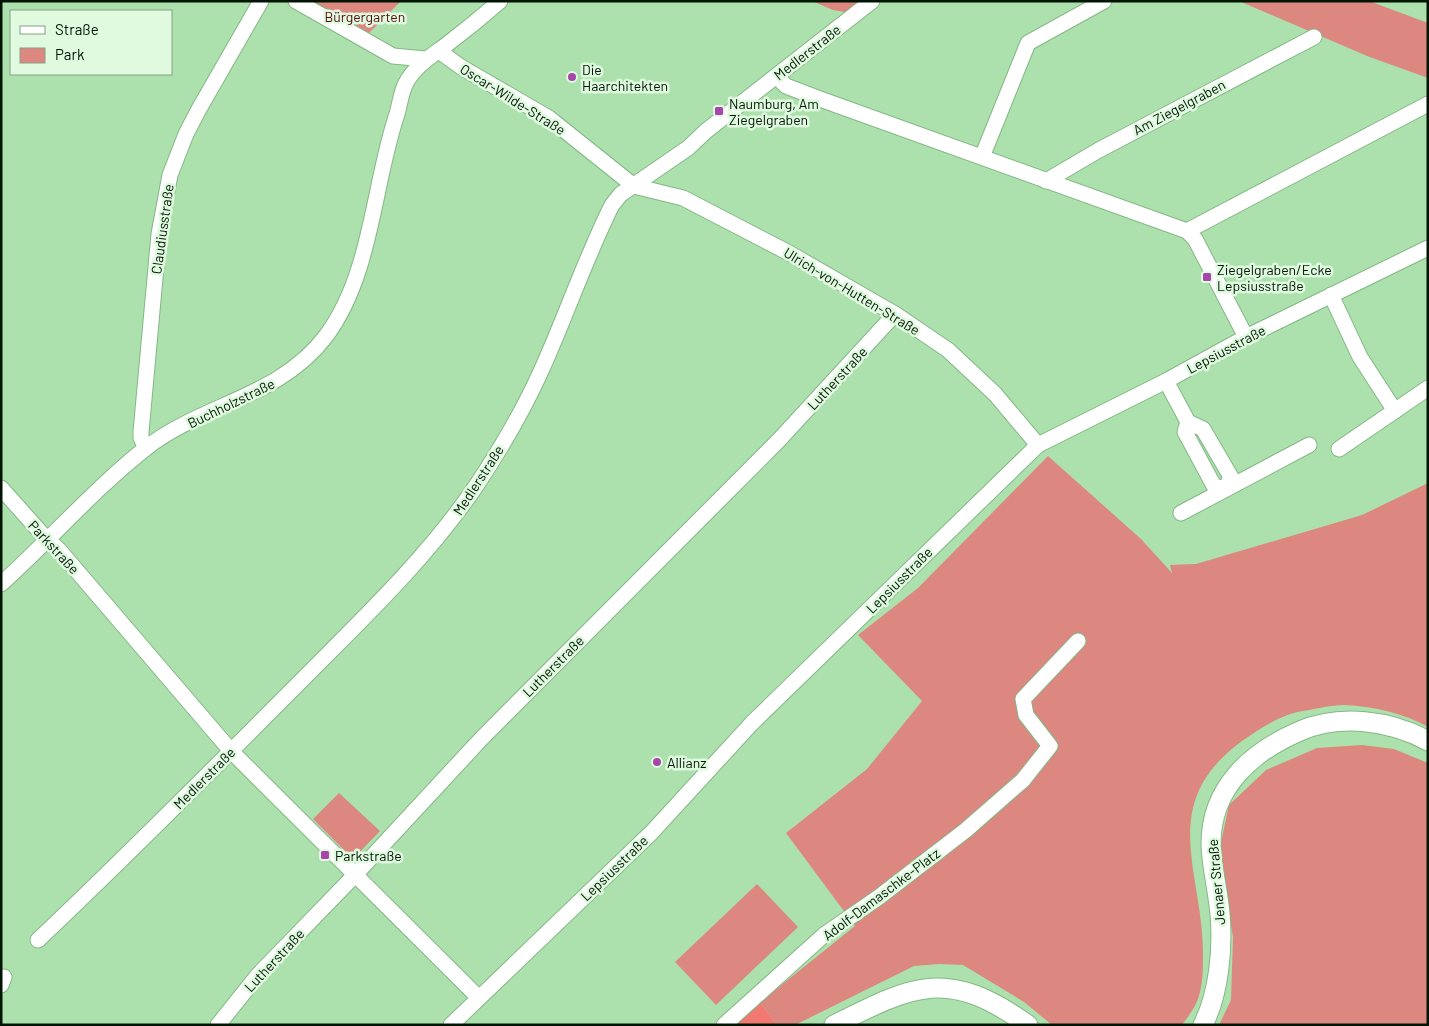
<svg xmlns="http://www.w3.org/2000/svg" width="1429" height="1026" font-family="Barlow,sans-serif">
<rect width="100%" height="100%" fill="#ace1ad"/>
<g fill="#dc8881">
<polygon points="307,1 401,1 368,34"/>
<polygon points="812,1 865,1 851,13 833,10"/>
<polygon points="1239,1 1369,1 1428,23 1428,78 1367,56"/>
<path d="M 1048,456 L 1141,539 L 1172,573 L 1170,565 L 1196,564 L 1362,515 L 1428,483 L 1428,727 C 1403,713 1373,706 1344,705 C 1331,705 1316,709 1303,711 C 1281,714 1260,729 1242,741 C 1156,804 1203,871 1203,954 C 1203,969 1203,985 1198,999 C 1194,1009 1188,1017 1182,1025 L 1052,1025 L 1024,1002 L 963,965 L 939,964 L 914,966 L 795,1025 L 777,1025 L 760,1002 L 855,926 L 786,833 L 867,769 L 922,701 L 858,635 L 918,588 Z"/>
<polygon points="1362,745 1394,749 1428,763 1428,1025 1219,1025 1231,1000 1233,937 1222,873 1220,847 1229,805 1266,770 1317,748"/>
<polygon points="339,793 380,831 353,859 313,819"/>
<polygon points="757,884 798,927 716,1005 675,962"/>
</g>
<polygon fill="#f17971" points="760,1002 777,1025 735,1025"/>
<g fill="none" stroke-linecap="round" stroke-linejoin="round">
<defs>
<g id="minor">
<polyline points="296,1 393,56 426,59"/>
<polyline points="439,51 461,67 549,118 634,186 683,198 789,253 895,314 948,350 995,394 1038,445"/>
<polyline points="776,76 786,86 820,99 1187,231 1195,239 1246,337"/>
<polyline points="982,157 1028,43 1104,1"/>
<polyline points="1046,181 1099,150 1314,37"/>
<polyline points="1187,231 1428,104"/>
<polyline points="1331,295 1360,357 1395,411"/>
<polyline points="1166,381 1188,422 1203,429 1231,477 1225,489 1214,486 1185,432 1188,422"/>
<polyline points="146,448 141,438 141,432 159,234 170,175 186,134 199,109 261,1"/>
<polyline points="1339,449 1428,388"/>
<polyline points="1,488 42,534 59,550 231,751 478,997"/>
<polyline points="1181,513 1309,445"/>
<path d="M 1,584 C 50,540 94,489 146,448 C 204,403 279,398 326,336 C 372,274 373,185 397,114 C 400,104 401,92 406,83 C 415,65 435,54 450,42 C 467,29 484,15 500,1"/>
<path d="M 38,940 C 125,858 210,772 295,687 C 358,623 425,561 476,486 C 500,450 523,411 541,371 C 566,316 585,259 612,205 L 621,194 L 688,148 L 706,131 L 872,1"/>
<polyline points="1,985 4,977"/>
<polyline points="218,1025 258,975 355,875 481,739 779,440 895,314"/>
<polyline points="451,1025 652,832 752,723 1038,445 1166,381 1246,337 1428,248"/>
<polyline points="724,1025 824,935 879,897 966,830 1023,780 1050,746 1026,715 1023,699 1078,641"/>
</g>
<g id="major">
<path d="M 834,1025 C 915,984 948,968 1028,1025"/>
<path d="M 1203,1025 C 1219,993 1223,949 1220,914 C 1218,891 1212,869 1211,846 C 1210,788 1251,752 1300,731 C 1340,714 1390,720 1428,741"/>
</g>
</defs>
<use href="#minor" stroke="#84b786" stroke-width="17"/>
<use href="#major" stroke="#84b786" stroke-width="21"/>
<use href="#minor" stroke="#fff" stroke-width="15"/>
<use href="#major" stroke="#fff" stroke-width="19"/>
</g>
<g fill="#a745ac" stroke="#e0fae0" stroke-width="2">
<circle cx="572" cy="77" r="5"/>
<rect x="714" y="106" width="10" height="10" rx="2.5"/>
<rect x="1202" y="272" width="10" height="10" rx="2.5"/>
<circle cx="657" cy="762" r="5"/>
<rect x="320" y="850" width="10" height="10" rx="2.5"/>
</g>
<g text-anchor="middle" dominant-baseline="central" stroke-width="5" stroke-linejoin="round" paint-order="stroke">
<g font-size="14" fill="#570b0d" stroke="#e0fae0">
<text x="365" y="16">Bürgergarten</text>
</g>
<g font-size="14" fill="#021404" stroke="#e0fae0">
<text transform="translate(807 52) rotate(-38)">Medlerstraße</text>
<text transform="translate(513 99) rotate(32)">Oscar-Wilde-Straße</text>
<text transform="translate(1179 107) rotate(-28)">Am Ziegelgraben</text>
<text transform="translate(162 229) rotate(-82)">Claudiusstraße</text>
<text transform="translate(852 291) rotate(31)">Ulrich-von-Hutten-Straße</text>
<text transform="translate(1226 349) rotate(-28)">Lepsiusstraße</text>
<text transform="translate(837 378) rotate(-47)">Lutherstraße</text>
<text transform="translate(231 403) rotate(-26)">Buchholzstraße</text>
<text transform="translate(478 480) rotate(-57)">Medlerstraße</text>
<text transform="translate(54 547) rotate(47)">Parkstraße</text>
<text transform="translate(899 580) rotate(-45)">Lepsiusstraße</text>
<text transform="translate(553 666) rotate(-45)">Lutherstraße</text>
<text transform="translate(204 778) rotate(-45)">Medlerstraße</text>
<text transform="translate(614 868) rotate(-44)">Lepsiusstraße</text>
<text transform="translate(1216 882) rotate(-95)">Jenaer Straße</text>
<text transform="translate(881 894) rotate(-37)">Adolf-Damaschke-Platz</text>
<text transform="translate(274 960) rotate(-47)">Lutherstraße</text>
</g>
<g font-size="14" fill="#021404" stroke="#e0fae0" text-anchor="start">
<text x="582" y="69">Die<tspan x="582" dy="16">Haarchitekten</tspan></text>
<text x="729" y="103">Naumburg, Am<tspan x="729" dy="16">Ziegelgraben</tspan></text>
<text x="1217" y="269">Ziegelgraben/Ecke<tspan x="1217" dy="16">Lepsiusstraße</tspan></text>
<text x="667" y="762">Allianz</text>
<text x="335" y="855">Parkstraße</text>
</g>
</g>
<rect width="1429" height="1026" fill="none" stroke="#021404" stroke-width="5"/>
<rect x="10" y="10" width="162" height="65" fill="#e0fae0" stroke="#879e88"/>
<rect x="20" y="26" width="25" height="8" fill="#ffffff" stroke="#879e88"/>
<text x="55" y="35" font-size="15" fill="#021404">Straße</text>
<rect x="20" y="48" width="25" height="15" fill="#dc8881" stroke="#879e88"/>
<text x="55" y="60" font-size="15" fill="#021404">Park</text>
</svg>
